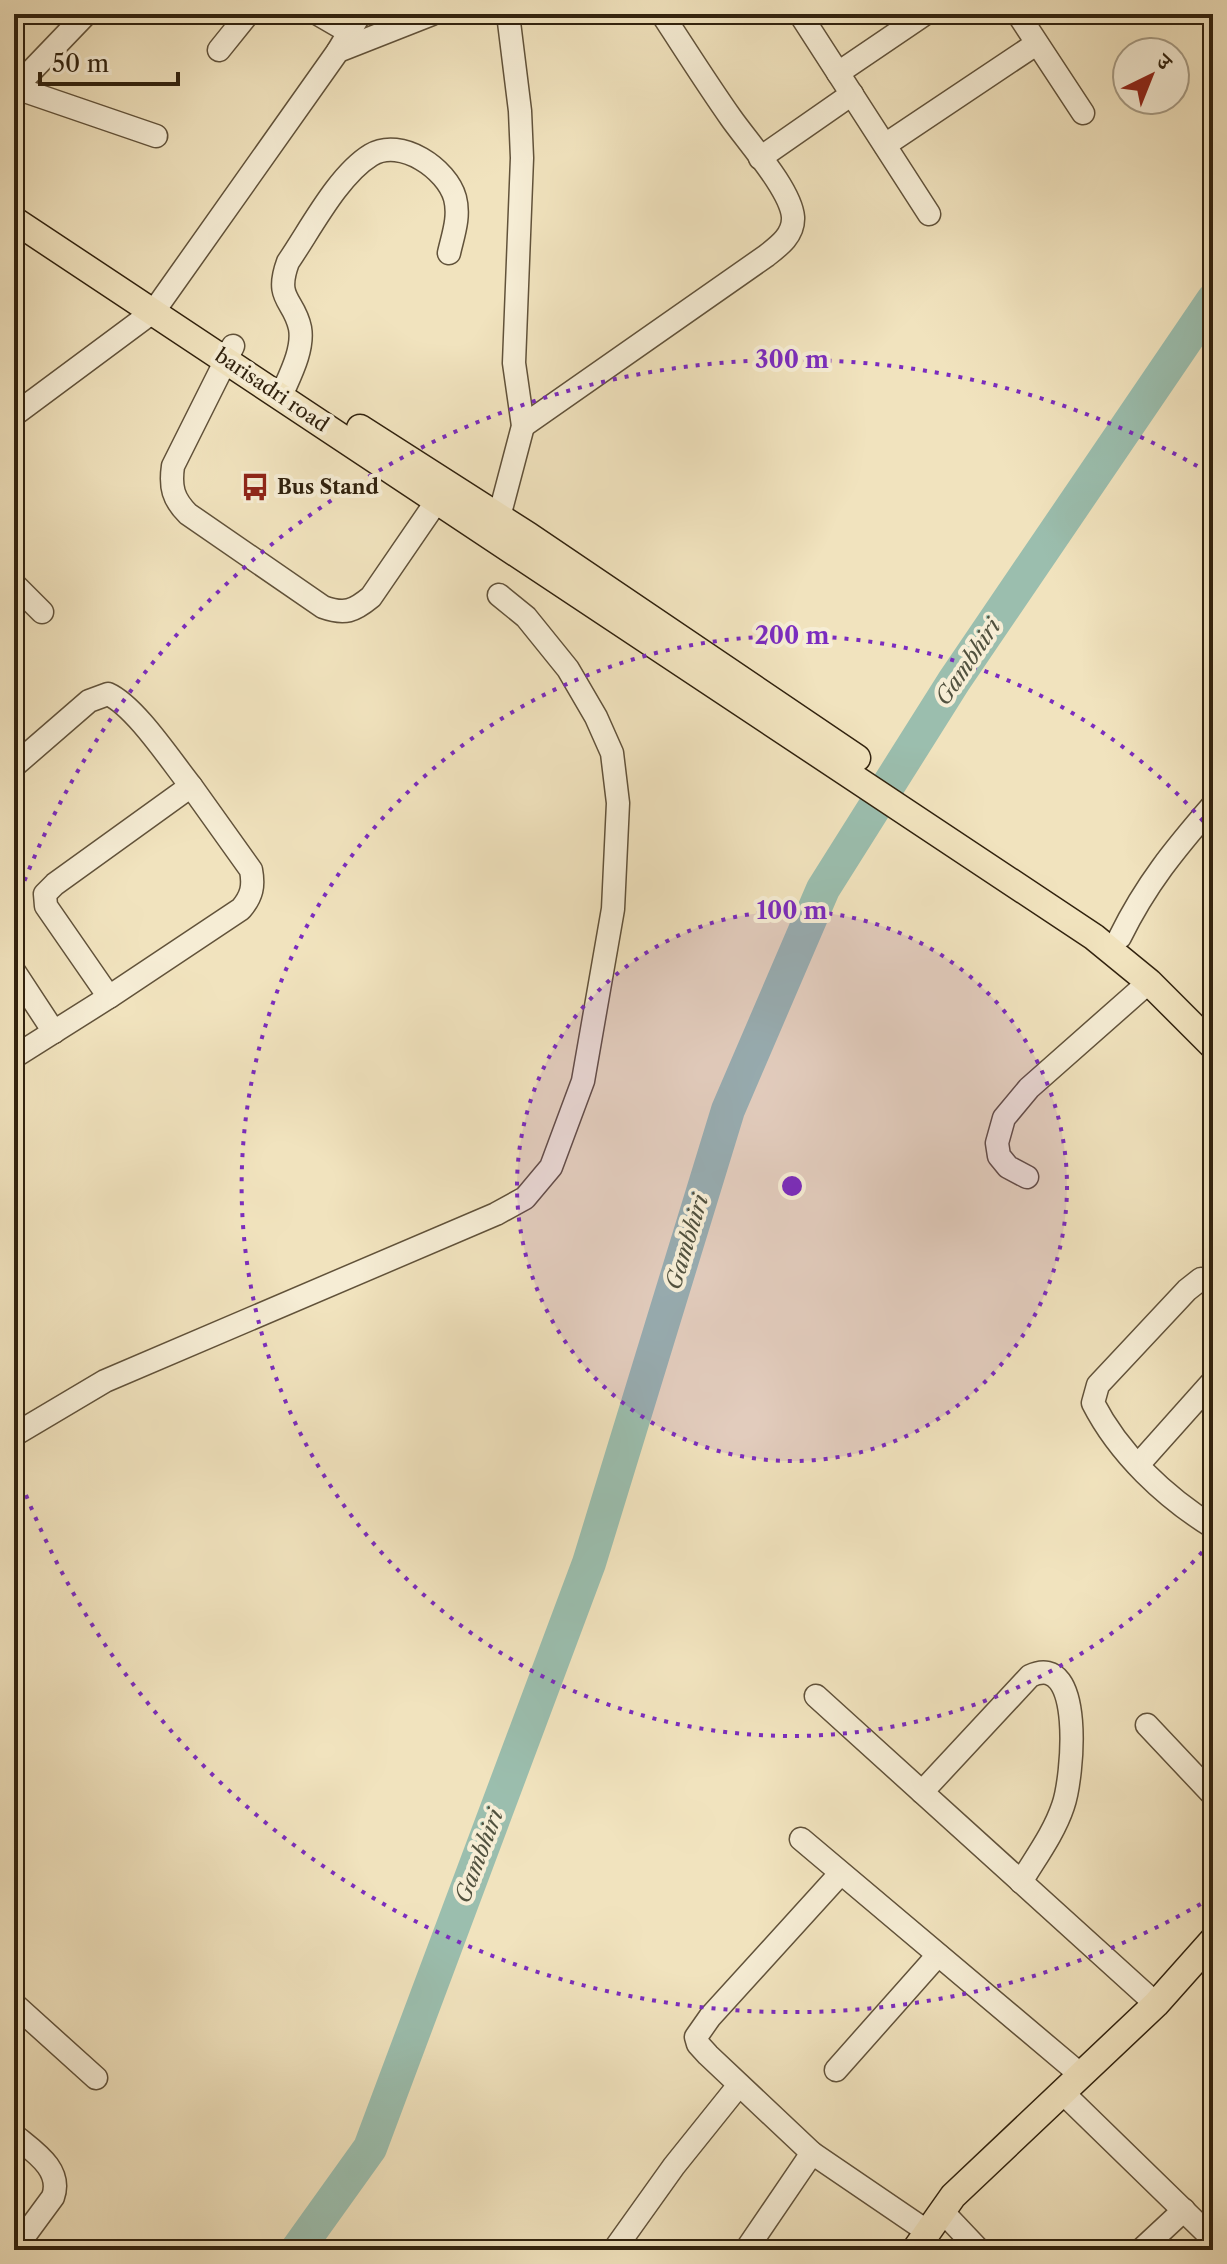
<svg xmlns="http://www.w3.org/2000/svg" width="1227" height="2264" font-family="'Libre Caslon Text','Noto Serif Devanagari',serif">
<rect width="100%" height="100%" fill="#f1e3be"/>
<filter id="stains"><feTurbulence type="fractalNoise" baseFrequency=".0025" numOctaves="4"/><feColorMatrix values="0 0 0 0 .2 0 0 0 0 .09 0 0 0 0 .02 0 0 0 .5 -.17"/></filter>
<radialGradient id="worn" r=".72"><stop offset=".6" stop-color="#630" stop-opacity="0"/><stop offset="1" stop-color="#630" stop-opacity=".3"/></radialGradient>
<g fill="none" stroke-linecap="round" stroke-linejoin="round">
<polyline stroke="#9bbeae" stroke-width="34" points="297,2250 370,2148 589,1563 728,1110 823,889 954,681 1213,300"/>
<defs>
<g id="minor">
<polyline points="318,14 349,32"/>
<polyline points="800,14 929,214"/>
<polyline points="1018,14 1083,113"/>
<polyline points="219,50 248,14"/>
<polyline points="338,51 360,14"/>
<polyline points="838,73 925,14"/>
<polyline points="16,88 156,136"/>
<polyline points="14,89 86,14"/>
<polyline points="885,145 1036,44"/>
<polyline points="760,158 852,94"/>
<path d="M 233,346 L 173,466 C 170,487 173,499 188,514 L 323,607 C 345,615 354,611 371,597 L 445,489"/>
<path d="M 281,396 C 289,377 304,350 300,328 C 294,299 274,300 288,262 C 310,230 338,175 371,155 C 401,137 447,169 455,198 C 460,217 453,235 449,253"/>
<polyline points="14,415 154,311 338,51 432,14"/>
<path d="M 523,426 L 766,256 C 779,246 794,235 793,217 C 791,190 747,141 731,118 C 707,84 685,49 662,14"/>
<polyline points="499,517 523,426 514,363 522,158 520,111 508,14"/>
<polyline points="14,584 42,612"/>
<path d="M 14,766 L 89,701 L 108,694 C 135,706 171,761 191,786 L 55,884 L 45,894 L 46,906 L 109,997"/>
<path d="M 1120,937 C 1146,884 1175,849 1213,805"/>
<polyline points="14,971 54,1032"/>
<path d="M 14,1057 L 109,997 L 241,909 C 252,896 254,886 251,870 L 191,786"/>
<polyline points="1027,1177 1008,1167 999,1156 997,1143 1004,1118 1029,1088 1149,982"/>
<path d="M 1213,1282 L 1201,1279 L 1187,1290 L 1098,1385 L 1093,1403 C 1119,1454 1165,1497 1213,1527"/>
<polyline points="14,1435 105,1381 496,1214 525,1198 551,1167 583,1081 613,909 618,803 612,753 596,717 568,669 526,617 499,595"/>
<polyline points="1138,1465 1213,1381"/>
<polyline points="816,1696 1156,2004"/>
<polyline points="1147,1725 1213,1795"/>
<path d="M 922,1792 L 1030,1676 C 1085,1650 1073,1778 1063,1806 C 1054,1833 1036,1857 1021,1882"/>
<polyline points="801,1839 1081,2075"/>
<polyline points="840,1874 710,2017 696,2037 698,2044 708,2055 812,2153 928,2232"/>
<polyline points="14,2004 96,2078"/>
<polyline points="836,2070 938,1955"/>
<polyline points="1062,2092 1213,2239"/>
<path d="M 14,2135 C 33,2151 63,2169 53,2197 L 14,2250"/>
<polyline points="942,2211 979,2250"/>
<polyline points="614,2250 674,2166 739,2085"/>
<polyline points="746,2250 812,2153"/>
<polyline points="1141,2250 1184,2210"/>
</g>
<g id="major">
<polyline points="14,220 1094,937 1149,982 1213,1046"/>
<polyline points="360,428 529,536 857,758"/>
<polyline points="915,2250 953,2196 1156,2004 1213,1940"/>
</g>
</defs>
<use href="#minor" stroke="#61523a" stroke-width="25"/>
<use href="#major" stroke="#31220e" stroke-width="29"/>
<use href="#minor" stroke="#f6edd5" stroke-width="22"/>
<use href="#major" stroke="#f1e3be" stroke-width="26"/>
</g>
<circle cx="792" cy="1186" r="275" fill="#7b2cbf" fill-opacity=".12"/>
<g fill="none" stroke="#7b2cbf" stroke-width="4" stroke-dasharray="4 8">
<circle cx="792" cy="1186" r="275"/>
<path d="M1210 1543A550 550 0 1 1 1210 829"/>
<path d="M1211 1898A826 826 0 0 1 16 1469M16 903A826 826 0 0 1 1211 474"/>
</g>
<defs>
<symbol id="bus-bare" viewBox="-9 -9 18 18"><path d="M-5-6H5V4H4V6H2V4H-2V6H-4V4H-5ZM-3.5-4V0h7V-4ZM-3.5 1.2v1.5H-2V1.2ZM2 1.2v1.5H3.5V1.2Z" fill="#8f2418" stroke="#f6edd5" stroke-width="2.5" paint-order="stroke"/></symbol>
</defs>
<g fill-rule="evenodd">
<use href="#bus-bare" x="235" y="467" width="40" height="40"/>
</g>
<g text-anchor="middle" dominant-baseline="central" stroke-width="8" stroke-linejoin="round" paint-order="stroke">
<g font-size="20" fill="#31220e" stroke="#f6edd5">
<text transform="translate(272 390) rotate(34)">barisadri road</text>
</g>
<g font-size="20" font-weight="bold" fill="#31220e" stroke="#f6edd5" text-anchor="start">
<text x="277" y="487">Bus Stand</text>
</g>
<g font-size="22" font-style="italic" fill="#51513e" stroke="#f6edd5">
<text transform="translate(968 662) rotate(-56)">Gambhiri</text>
<text transform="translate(687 1242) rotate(-73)">Gambhiri</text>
<text transform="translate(479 1856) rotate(-69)">Gambhiri</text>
</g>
</g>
<circle cx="792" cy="1186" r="12" fill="#7b2cbf" stroke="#f6edd5" stroke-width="4"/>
<g font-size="24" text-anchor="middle" font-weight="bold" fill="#7b2cbf" stroke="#f6edd5" stroke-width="8" stroke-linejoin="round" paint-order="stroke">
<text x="792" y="368">300 m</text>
<text x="792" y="644">200 m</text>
<text x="792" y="919">100 m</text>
</g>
<rect width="1227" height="2264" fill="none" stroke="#f1e3be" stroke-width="48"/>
<rect x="16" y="16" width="1195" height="2232" fill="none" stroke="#31220e" stroke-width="4"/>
<rect x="24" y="24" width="1179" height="2216" fill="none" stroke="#31220e" stroke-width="2"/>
<g transform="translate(1151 76) rotate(43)"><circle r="38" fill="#f6edd5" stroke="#a79c85" stroke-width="2"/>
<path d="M0-6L14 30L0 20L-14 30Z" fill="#8f2418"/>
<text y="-12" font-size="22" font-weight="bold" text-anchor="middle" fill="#31220e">उ</text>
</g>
<path d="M40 72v12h138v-12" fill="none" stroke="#31220e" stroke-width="4"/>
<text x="52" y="72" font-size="24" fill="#31220e" stroke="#f6edd5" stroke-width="6" paint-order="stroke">50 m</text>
<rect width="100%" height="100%" filter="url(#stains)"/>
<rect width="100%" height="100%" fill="url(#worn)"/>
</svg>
